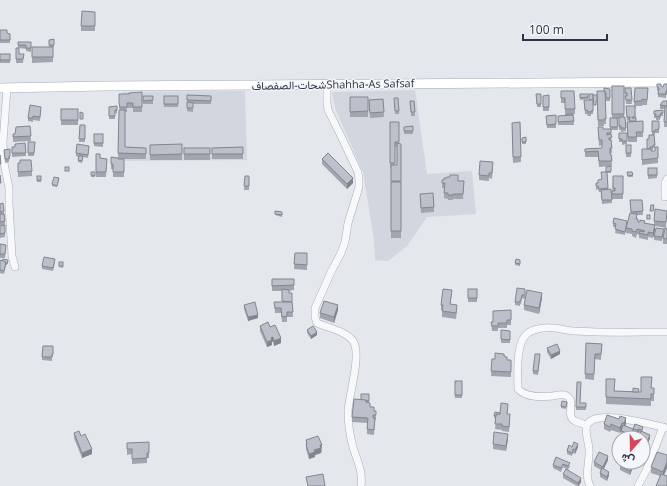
<svg xmlns="http://www.w3.org/2000/svg" width="667" height="486" font-family="'Open Sans',Vazirmatn,sans-serif">
<rect width="100%" height="100%" fill="#e4e7ec"/>
<g fill="#d2d6de">
<polygon points="415,90 427,174 472,171 476,214 427,217 407,246 388,261 375,260 374,240 363,172 335,108 332,92"/>
<polygon points="245,91 247,160 124,161 122,92"/>
</g>
<g fill="none" stroke-linecap="round" stroke-linejoin="round">
<defs>
<g id="minor">
<path d="M 327,85 L 327,103 L 328,110 L 340,134 L 358,172 L 359,180 L 359,187 L 348,223 L 345,242 L 341,253 L 331,272 L 315,308 L 315,317 L 317,323 C 328,328 346,331 353,341 C 362,354 349,394 348,411 C 348,423 350,436 353,447 C 357,461 363,471 361,486"/>
<polyline points="7,88 3,142 4,163 9,188 9,204 12,256 15,267"/>
<polyline points="665,197 665,183 667,179"/>
<path d="M 587,425 C 584,424 579,423 575,421 C 564,415 578,400 565,395 C 561,394 557,395 553,396 C 542,397 526,398 518,389 C 518,375 515,342 528,333 C 532,330 540,328 545,328 C 554,326 566,331 575,331 C 606,333 637,332 667,332"/>
<path d="M 590,486 C 584,474 590,462 589,450 C 589,442 584,432 587,425 C 595,408 652,425 667,428"/>
<polyline points="638,486 647,469 663,427"/>
</g>
<polyline id="major" points="0,88 105,86 667,82"/>
</defs>
<use href="#minor" stroke="#a9aeb7" stroke-width="8"/>
<use href="#major" stroke="#a3abb8" stroke-width="10"/>
<use href="#minor" stroke="#f7f8fa" stroke-width="7"/>
<use href="#major" stroke="#fff" stroke-width="9"/>
</g>
<g fill="#a1a5ae" fill-rule="evenodd">
<polygon points="95,12 95,31 81,31 81,26"/>
<polygon points="0,30 7,33 10,34 10,43 0,43"/>
<polygon points="54,39 54,47 53,47 53,62 32,63 32,47 49,47 49,40"/>
<polygon points="18,42 31,42 31,52 26,51 26,49 19,48 19,54 24,54 23,63 16,63 16,48 18,48"/>
<rect x="0" y="54" width="10" height="9"/>
<polygon points="657,84 663,87 667,84 667,95 666,95 666,98 658,97 658,91 657,91"/>
<polygon points="612,86 624,86 624,117 625,117 626,131 621,132 621,130 619,130 619,119 617,119 618,130 611,130 612,153 610,153 610,154 611,154 612,166 599,167 598,157 585,157 585,149 602,148 602,145 599,146 598,127 603,129 610,129 610,118 612,118"/>
<polygon points="625,88 631,88 632,104 626,104"/>
<polygon points="635,88 648,88 647,105 642,105 642,106 636,106 636,108 635,108 636,121 643,121 643,137 637,137 637,142 628,142 627,122 629,122 629,120 627,121 626,106 634,106"/>
<polygon points="610,89 610,101 606,101 606,96 605,96 606,124 604,124 604,126 598,126 597,91 604,91"/>
<polygon points="561,91 575,109 575,114 573,114 574,125 558,125 558,116 567,116 567,115 565,115 565,103 561,103"/>
<polygon points="142,92 142,112 133,112 133,108 127,108 127,112 125,112 125,147 146,148 146,159 118,159 124,159 124,177 113,177 113,169 111,169 111,157 118,158 119,110 120,110 119,108 119,94 129,94"/>
<polygon points="536,94 541,94 541,107 537,107"/>
<polygon points="580,94 588,94 588,99 580,100"/>
<polygon points="187,95 211,96 211,104 193,104 193,112 187,111"/>
<polygon points="549,95 549,111 543,111 543,96"/>
<rect x="143" y="96" width="10" height="8"/>
<rect x="164" y="96" width="14" height="11"/>
<rect x="350" y="97" width="18" height="20"/>
<polygon points="394,98 398,98 399,114 395,114"/>
<polygon points="383,99 384,117 370,118 369,100"/>
<polygon points="584,100 593,100 593,114 591,114 591,116 588,116 587,114 585,114"/>
<polygon points="410,101 414,101 415,116 411,116"/>
<polygon points="667,101 667,127 664,127 665,109 660,109 660,105"/>
<polygon points="117,106 117,113 115,113 115,119 109,119 109,107"/>
<rect x="61" y="109" width="17" height="16"/>
<polygon points="41,110 40,121 33,120 33,122 28,121 28,118"/>
<polygon points="663,110 663,116 661,116 661,118 660,118 660,120 656,120 656,118 654,118 654,111"/>
<polygon points="556,115 556,128 547,128 546,116"/>
<polygon points="652,121 659,121 659,133 655,133 655,135 652,135"/>
<path d="M 390,122 L 399,122 L 399,143 L 401,182 L 401,238 L 391,238 L 391,168 L 390,168 ZM 395,147 L 397,147 L 397,165 L 395,165 Z"/>
<polygon points="520,122 521,162 513,163 512,128"/>
<polygon points="80,125 85,125 85,142 79,142"/>
<polygon points="30,126 31,141 13,142 13,134 15,134"/>
<polygon points="413,126 413,134 404,134 404,127"/>
<polygon points="619,133 627,133 627,144 622,145 622,142 619,142"/>
<polygon points="94,134 103,134 103,147 94,146"/>
<polygon points="654,135 655,148 653,148 653,150 651,150 651,151 655,151 658,147 658,163 642,165 642,149 647,149 649,139"/>
<polygon points="526,137 526,144 522,144 522,138"/>
<polygon points="28,142 35,142 34,156 28,156"/>
<polygon points="25,143 26,156 12,157 12,147 15,147"/>
<polygon points="182,144 182,160 150,160 150,145"/>
<rect x="626" y="145" width="5" height="12"/>
<polygon points="89,146 88,158 83,157 82,163 78,162 78,157 76,156 76,153"/>
<polygon points="243,147 243,159 212,159 212,148"/>
<rect x="184" y="148" width="26" height="12"/>
<polygon points="10,149 10,159 9,159 9,162 5,163 4,150"/>
<polygon points="96,154 100,158 107,159 106,177 96,177"/>
<polygon points="322,159 353,183 347,189 322,164"/>
<polygon points="18,163 32,171 32,176 18,177"/>
<polygon points="611,166 611,173 607,173 608,189 611,189 612,203 602,204 601,192 599,192 598,189 596,190 596,183 598,183 602,179 606,172"/>
<polygon points="493,168 492,179 489,178 489,181 479,180 479,175"/>
<polygon points="648,168 657,168 657,178 648,179"/>
<rect x="91" y="172" width="4" height="5"/>
<polygon points="627,172 632,172 633,177 628,177"/>
<rect x="37" y="176" width="4" height="6"/>
<polygon points="245,176 249,176 249,190 244,190"/>
<polygon points="613,176 623,176 623,199 612,199"/>
<polygon points="59,180 57,187 52,186 52,184"/>
<polygon points="442,180 464,181 463,199 453,199 453,200 448,200 448,199 444,198 444,188 442,188"/>
<polygon points="420,194 434,207 434,212 421,213"/>
<polygon points="630,200 642,200 643,215 637,215 637,219 638,222 654,225 654,221 667,211 666,228 655,226 655,230 653,238 648,237 648,240 639,238 639,235 637,234 636,238 632,236 632,234 626,233 626,229 625,235 615,233 616,227 613,227 613,223 627,223 631,213"/>
<polygon points="0,204 4,211 5,225 0,225"/>
<polygon points="282,212 282,217 275,215 275,214"/>
<polygon points="0,226 5,233 5,237 0,238"/>
<polygon points="667,229 667,244 663,244 663,238"/>
<polygon points="664,232 662,241 654,240 654,236"/>
<polygon points="0,244 6,245 5,258 0,258"/>
<polygon points="295,253 307,253 307,270 294,269"/>
<polygon points="516,259 520,260 520,266 515,265"/>
<polygon points="0,260 8,262 7,265 6,265 4,274 0,273"/>
<polygon points="55,262 53,271 42,269 42,266"/>
<polygon points="59,262 63,262 63,268 59,267"/>
<polygon points="272,279 294,279 294,290 289,291 289,293 292,302 293,317 287,317 287,322 282,322 281,313 275,313 274,302 282,302 282,291 272,291"/>
<rect x="468" y="289" width="9" height="13"/>
<polygon points="525,289 525,299 522,298 521,304 520,304 520,306 515,305 515,302"/>
<polygon points="452,295 450,304 457,311 456,319 442,317 442,310 441,310 441,305"/>
<polygon points="542,298 539,314 524,310 524,305"/>
<polygon points="244,305 258,318 248,321 244,309"/>
<polygon points="338,310 334,323 320,318 320,313"/>
<polygon points="493,311 511,320 511,325 507,325 507,328 498,328 498,331 492,331 491,322 493,322"/>
<polygon points="260,326 270,327 281,343 274,346 273,342 272,342 272,345 267,347 260,331"/>
<polygon points="307,330 317,335 311,339 307,333"/>
<polygon points="501,330 510,331 510,343 501,343"/>
<polygon points="586,343 602,344 601,360 595,359 594,380 585,379"/>
<polygon points="43,346 53,346 53,357 52,357 52,361 42,360"/>
<polygon points="547,348 560,354 551,359 547,352"/>
<polygon points="504,356 507,360 511,360 511,377 491,376 492,359 495,359"/>
<polygon points="540,358 538,375 533,374 533,371"/>
<polygon points="606,379 615,391 641,392 652,388 654,388 654,401 651,401 651,406 606,404"/>
<rect x="455" y="381" width="7" height="17"/>
<polygon points="369,394 369,403 370,407 374,411 376,411 376,420 375,420 374,435 367,434 367,423 352,422 352,417 361,400"/>
<polygon points="567,403 566,409 561,408 561,406"/>
<polygon points="581,403 586,403 586,410 576,410 576,407"/>
<polygon points="508,409 507,414 510,419 509,432 502,431 502,430 495,429 496,418 494,418 495,412 500,413"/>
<polygon points="607,415 626,424 625,426 633,433 631,438 621,434 621,431 620,433 611,430 610,432 604,429 604,424"/>
<polygon points="635,424 643,431 643,432 650,438 647,446 643,444 643,438 640,433 639,432 637,434 633,432 633,429"/>
<polygon points="74,433 92,454 82,458 74,438"/>
<polygon points="508,439 506,451 493,449 493,444"/>
<polygon points="306,440 322,450 321,453 315,455 315,457 309,459 306,449"/>
<polygon points="149,442 149,458 147,458 147,463 132,464 132,454 127,455 127,443"/>
<polygon points="572,447 578,447 575,454 573,453 572,456 567,454 567,451"/>
<polygon points="667,455 667,468 664,475 660,476 651,473 651,467"/>
<polygon points="556,457 570,466 568,470 563,467 561,472 553,468 553,465"/>
<polygon points="608,460 604,469 609,475 607,481 600,477 600,473 601,470 594,466 594,462"/>
<polygon points="620,466 633,467 630,475 620,470"/>
<polygon points="563,474 581,482 579,486 577,486 563,478"/>
</g>
<g fill="#83868d">
<polygon points="353,178 353,183 347,189 347,184"/>
<polygon points="655,225 655,230 653,238 653,233"/>
<polygon points="542,293 542,298 539,314 539,308"/>
<polygon points="338,305 338,310 334,323 334,317"/>
<polygon points="258,315 258,318 248,321 248,317"/>
<polygon points="317,332 317,335 311,339 311,336"/>
<polygon points="273,337 273,342 272,342 272,345 267,347 267,342 271,338"/>
<polygon points="281,338 281,343 274,346 274,341"/>
<polygon points="560,351 560,354 551,359 551,355"/>
<polygon points="626,418 626,424 624,429 624,423"/>
<polygon points="622,423 622,428 620,433 620,428"/>
<polygon points="633,429 633,433 631,438 631,434"/>
<polygon points="639,429 639,432 637,434 637,430"/>
<polygon points="508,434 508,439 506,451 506,446"/>
<polygon points="650,435 650,438 647,446 647,442"/>
<polygon points="578,444 578,447 575,454 575,450"/>
<polygon points="320,445 322,445 321,453 315,455 315,457 309,459 309,454"/>
<polygon points="92,449 92,454 82,458 82,453"/>
<polygon points="608,456 608,460 603,470 603,467"/>
<polygon points="667,462 667,468 663,477 663,472"/>
<polygon points="633,464 633,467 630,475 630,471"/>
<polygon points="609,472 609,475 607,481 607,477"/>
<polygon points="581,478 581,482 578,486 578,483"/>
</g>
<g fill="#bbc0ca" stroke="#83868d">
<polygon points="82,11 95,12 95,26 81,26"/>
<polygon points="0,30 7,30 7,33 10,34 10,40 0,40"/>
<polygon points="54,39 54,45 49,45 49,40"/>
<polygon points="18,42 31,42 31,48 26,48 26,45 18,45"/>
<rect x="32" y="47" width="21" height="10"/>
<polygon points="16,48 19,48 19,54 24,54 23,59 16,59"/>
<rect x="0" y="54" width="10" height="6"/>
<polygon points="657,84 661,84 661,86 663,87 664,84 667,84 667,91 666,91 666,94 658,94 659,88 657,87"/>
<rect x="612" y="86" width="12" height="28"/>
<polygon points="604,88 610,89 610,98 606,98 606,93 605,93 605,91 604,91"/>
<polygon points="625,88 631,88 632,100 626,100 625,96 627,96 627,93 625,93"/>
<polygon points="635,88 648,88 647,100 642,99 642,101 636,101 636,102 634,102"/>
<polygon points="561,91 574,91 575,109 565,109 565,98 561,98"/>
<polygon points="597,91 605,91 606,119 604,119 604,120 598,120"/>
<polygon points="142,92 142,107 133,107 133,103 127,103 127,107 120,107 119,103 119,94 129,94 129,93"/>
<polygon points="536,94 541,94 541,104 537,104"/>
<polygon points="580,94 588,94 588,97 580,98"/>
<rect x="589" y="94" width="4" height="6"/>
<polygon points="187,95 211,96 211,101 187,100"/>
<polygon points="549,95 549,107 543,107 543,96"/>
<polygon points="593,95 597,95 597,101 596,101 596,105 594,105"/>
<polygon points="143,96 153,96 153,100 143,101"/>
<rect x="164" y="96" width="14" height="8"/>
<polygon points="350,97 368,97 368,111 350,112"/>
<polygon points="394,98 398,98 399,111 395,111"/>
<polygon points="383,99 384,112 370,113 369,100"/>
<polygon points="584,100 593,100 593,111 591,111 591,112 588,112 587,110 585,110"/>
<polygon points="410,101 414,101 415,112 411,112"/>
<polygon points="663,101 667,101 667,106 660,105"/>
<polygon points="187,102 193,103 193,108 187,108"/>
<polygon points="30,105 41,107 40,117 33,116 33,118 28,118"/>
<polygon points="117,106 117,110 115,110 115,116 109,116 109,107"/>
<polygon points="626,106 635,106 635,117 632,117 632,118 636,118 636,121 629,121 630,117 627,117"/>
<polygon points="665,106 667,106 667,122 664,122"/>
<rect x="61" y="109" width="17" height="11"/>
<polygon points="119,110 125,110 125,147 146,148 146,154 118,153"/>
<polygon points="663,110 663,113 661,113 661,114 660,114 660,116 656,117 656,114 654,114 654,111"/>
<polygon points="80,112 83,113 83,119 80,119"/>
<polygon points="567,114 573,114 573,115 567,116"/>
<polygon points="556,115 556,124 547,125 546,116"/>
<polygon points="573,115 574,121 558,122 558,116"/>
<polygon points="619,117 625,117 626,128 621,128 621,126 619,126"/>
<polygon points="610,118 617,118 618,127 610,127"/>
<polygon points="643,121 643,132 636,132 637,137 628,137 627,122"/>
<polygon points="652,121 659,121 659,129 655,130 655,131 652,132"/>
<polygon points="390,122 399,122 399,142 395,142 395,163 390,163"/>
<polygon points="520,122 521,157 513,157 512,123"/>
<polygon points="80,125 85,125 85,139 79,139"/>
<polygon points="30,126 31,136 13,137 13,134 15,134 16,127"/>
<polygon points="413,126 413,131 404,131 404,127"/>
<polygon points="598,127 603,127 603,129 611,129 611,133 607,133 607,135 611,134 612,137 609,138 609,140 611,140 612,148 610,148 610,154 611,154 612,161 599,161 598,151 585,152 585,149 602,148 602,140 599,140"/>
<polygon points="619,133 627,133 627,141 622,141 622,139 619,139"/>
<rect x="94" y="134" width="9" height="9"/>
<polygon points="649,135 654,135 655,145 653,145 653,147 650,147 650,149 647,149 647,139 649,139"/>
<polygon points="526,137 526,142 522,142 522,138"/>
<polygon points="28,142 35,142 34,153 28,153"/>
<polygon points="25,143 26,153 12,153 12,147 15,147 15,144"/>
<polygon points="397,143 401,144 401,181 391,181 391,165 397,165"/>
<polygon points="77,144 89,146 88,155 76,153"/>
<polygon points="182,144 182,154 150,155 150,145"/>
<rect x="626" y="145" width="5" height="8"/>
<polygon points="243,147 243,154 212,154 212,148"/>
<polygon points="655,147 658,147 658,158 642,160 642,149 651,149 651,151 655,151"/>
<rect x="184" y="148" width="26" height="6"/>
<polygon points="10,149 10,156 9,156 9,159 5,159 4,150"/>
<polygon points="328,153 353,178 347,184 322,159"/>
<polygon points="96,154 100,154 100,158 107,159 106,172 96,172"/>
<polygon points="0,155 1,164 0,164"/>
<polygon points="79,156 83,156 82,161 78,160"/>
<polygon points="111,157 118,158 118,159 124,159 124,172 113,172 113,164 111,164"/>
<polygon points="20,160 31,160 32,171 18,172 18,163 20,163"/>
<polygon points="480,161 493,162 492,173 489,173 489,176 479,175"/>
<polygon points="611,166 611,171 606,172 606,167"/>
<rect x="65" y="167" width="4" height="4"/>
<rect x="648" y="168" width="9" height="7"/>
<polygon points="91,172 95,172 95,176 91,175"/>
<polygon points="601,172 607,172 608,188 599,189 598,186 596,186 596,183 598,183 598,180 602,179"/>
<polygon points="627,172 632,172 633,175 628,176"/>
<polygon points="0,175 1,183 0,183"/>
<polygon points="450,175 458,175 458,181 464,181 463,194 453,194 453,195 448,195 448,193 444,193 445,183 442,183 442,180 444,180 444,178 447,178 447,177 450,177"/>
<rect x="37" y="176" width="4" height="4"/>
<polygon points="245,176 249,176 249,186 244,186"/>
<polygon points="613,176 623,176 623,194 612,194 612,191 615,191 615,188 613,188"/>
<polygon points="54,177 59,178 57,186 52,184"/>
<rect x="391" y="182" width="10" height="49"/>
<polygon points="611,189 612,200 602,200 601,190"/>
<polygon points="433,193 434,207 421,208 420,194"/>
<polygon points="630,200 642,200 643,211 631,212"/>
<polygon points="3,203 4,211 0,212 0,204"/>
<polygon points="651,205 654,205 653,211 650,211"/>
<polygon points="655,209 667,211 666,222 654,221"/>
<polygon points="275,211 282,212 282,215 275,214"/>
<polygon points="630,213 637,214 636,219 638,219 638,222 640,222 640,220 645,221 644,223 655,225 653,233 648,232 648,235 639,233 640,231 644,232 645,231 637,229 636,232 632,231 632,229 626,228"/>
<polygon points="0,214 4,214 5,221 0,222"/>
<rect x="647" y="215" width="3" height="4"/>
<polygon points="614,218 627,221 625,232 615,229 616,224 613,223"/>
<polygon points="5,225 5,233 0,234 0,226"/>
<polygon points="656,228 664,229 662,237 654,236"/>
<polygon points="665,228 667,229 667,239 663,238"/>
<polygon points="0,244 6,245 5,254 0,254"/>
<polygon points="295,253 307,253 307,265 294,264"/>
<polygon points="44,257 55,259 53,268 42,266"/>
<polygon points="3,259 8,260 7,264 5,263 6,262 2,261"/>
<polygon points="516,259 520,260 520,264 515,263"/>
<polygon points="0,260 6,262 4,271 0,270"/>
<rect x="59" y="262" width="4" height="4"/>
<polygon points="272,279 294,279 294,285 272,286"/>
<polygon points="517,288 525,289 525,295 522,295 521,300 520,300 520,302 515,302"/>
<polygon points="282,289 289,290 289,293 292,293 292,302 282,301"/>
<polygon points="443,289 452,290 450,304 457,305 456,313 442,311 443,305 441,305"/>
<rect x="468" y="289" width="9" height="9"/>
<polygon points="527,290 542,293 539,308 524,305"/>
<polygon points="324,301 338,305 334,317 320,313"/>
<polygon points="255,302 258,315 248,317 244,305"/>
<polygon points="274,302 292,302 293,312 287,312 287,316 282,317 281,308 275,308"/>
<polygon points="511,310 511,320 507,320 507,323 498,323 498,326 492,326 491,322 493,322 493,311"/>
<polygon points="268,322 270,327 275,325 281,338 274,341 273,337 271,338 272,340 267,342 260,326"/>
<polygon points="313,326 317,332 311,336 307,330"/>
<polygon points="501,330 510,331 510,340 501,339"/>
<polygon points="586,343 602,344 601,354 595,354 594,374 585,374"/>
<polygon points="557,344 560,351 551,355 547,348"/>
<polygon points="43,346 53,346 53,354 52,354 52,357 42,357"/>
<polygon points="495,353 504,354 504,356 505,356 505,357 507,357 507,360 511,360 511,372 491,371 492,359 495,359"/>
<polygon points="535,354 540,354 538,371 533,371"/>
<polygon points="641,377 652,377 651,388 654,388 654,394 651,394 651,399 606,397 606,379 615,379 614,391 641,392"/>
<rect x="455" y="381" width="7" height="14"/>
<polygon points="577,382 581,382 580,403 586,403 586,407 576,407"/>
<polygon points="633,388 639,389 638,392 633,392"/>
<polygon points="361,394 369,394 369,401 361,400"/>
<polygon points="354,399 366,400 366,402 370,403 370,407 374,407 374,411 376,411 376,415 373,415 373,418 375,418 374,430 367,429 368,418 352,417"/>
<polygon points="562,401 567,402 566,407 561,406"/>
<polygon points="501,403 508,404 507,414 510,414 509,427 502,426 502,424 495,424 496,414 500,414"/>
<polygon points="495,412 500,413 500,414 496,414 496,416 494,416"/>
<polygon points="607,415 619,419 620,416 626,418 624,423 622,423 620,428 611,424 610,427 604,424"/>
<polygon points="635,424 643,427 642,430 639,429 637,430 633,429"/>
<polygon points="623,425 633,429 631,434 621,431"/>
<polygon points="79,431 81,436 85,434 92,449 82,453 74,433"/>
<polygon points="641,431 650,435 647,442 643,441 643,438 638,438"/>
<polygon points="494,432 508,434 506,446 493,444"/>
<polygon points="318,436 322,445 320,445 321,448 314,450 315,452 309,454 306,444 307,444 306,440"/>
<polygon points="149,442 149,453 147,453 147,458 132,459 132,449 127,449 127,443"/>
<polygon points="574,442 578,444 575,450 573,449 572,453 567,451 569,445 572,447"/>
<polygon points="599,452 608,456 603,467 594,462"/>
<polygon points="657,452 667,455 667,462 663,472 651,467"/>
<polygon points="556,457 570,463 568,466 563,464 561,468 553,465"/>
<polygon points="622,462 630,462 633,464 630,471 620,466"/>
<polygon points="602,468 609,472 607,477 600,473"/>
<polygon points="566,469 581,478 578,483 563,474"/>
<polygon points="323,474 325,486 308,486 306,477"/>
<polygon points="661,474 667,476 667,486 656,486"/>
</g>
<g text-anchor="middle" dominant-baseline="central" stroke-width="3" stroke-linejoin="round" paint-order="stroke">
<g font-size="11" fill="#2b3445" stroke="#f4f6f9">
<text transform="translate(333 84) rotate(-1)">شحات-الصفصافShahha-As Safsaf</text>
</g>
</g>
<g transform="translate(631 450) rotate(200)"><circle r="19" fill="#f4f6f9" stroke="#a4a8b1"/>
<path d="M0-3L7 15L0 10L-7 15Z" fill="#d1495b"/>
<text y="-6" font-size="11" font-weight="bold" text-anchor="middle" fill="#2b3445">ش</text>
</g>
<path d="M523 34v6h84v-6" fill="none" stroke="#2b3445" stroke-width="2"/>
<text x="529" y="34" font-size="12" fill="#2b3445" stroke="#f4f6f9" stroke-width="3" paint-order="stroke">100 m</text>
</svg>
